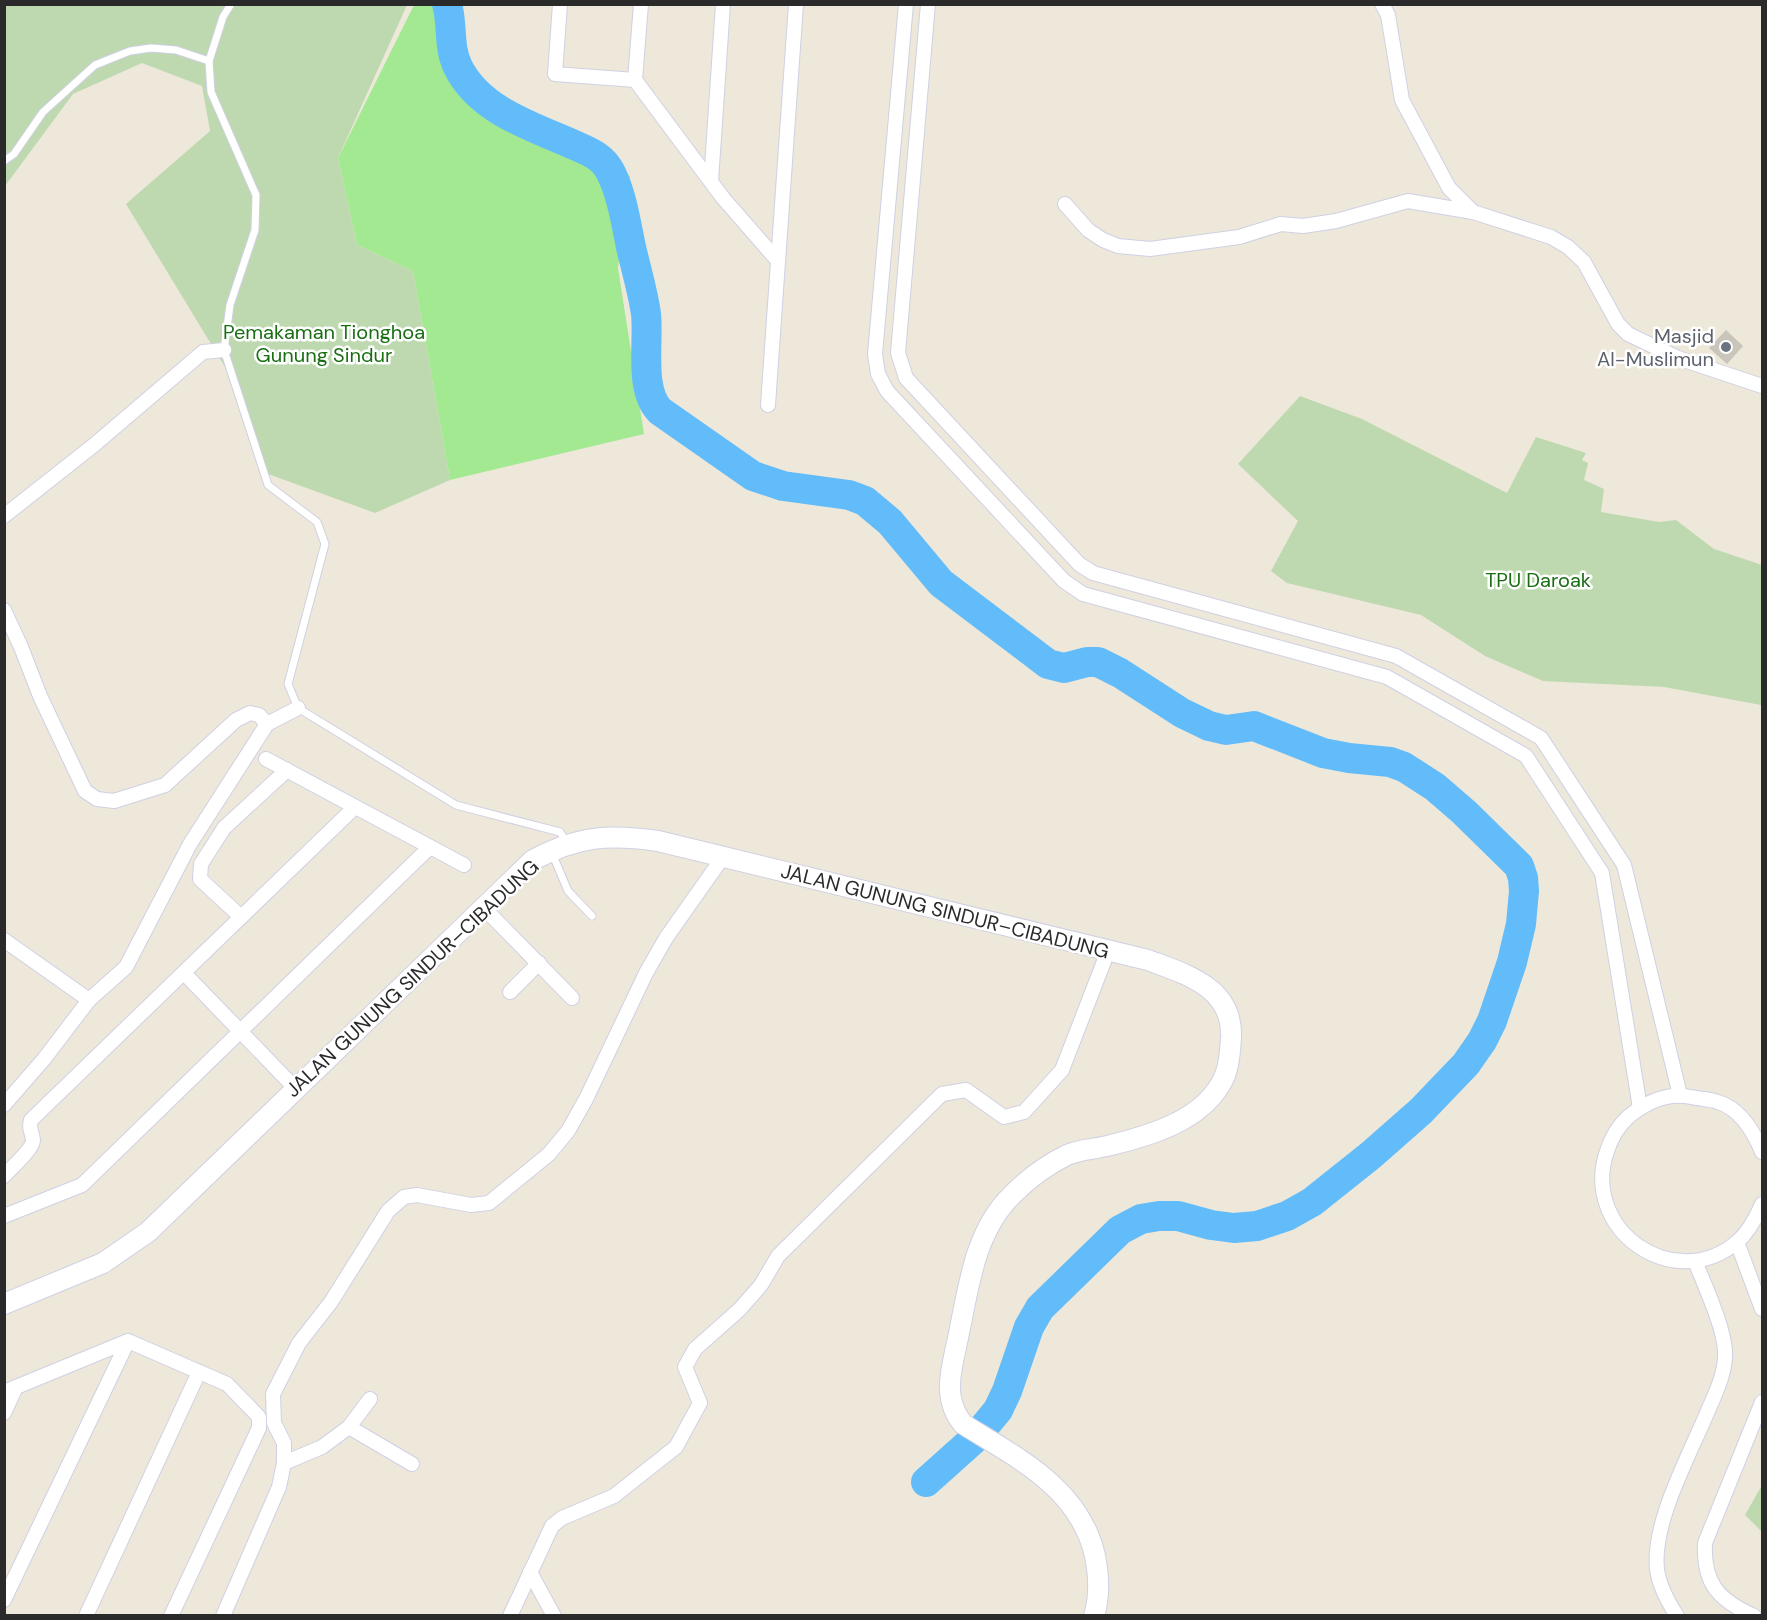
<svg xmlns="http://www.w3.org/2000/svg" width="1767" height="1620" font-family="'DM Sans',sans-serif">
<rect width="100%" height="100%" fill="#eee8da"/>
<polygon fill="#a3e991" points="414,5 455,5 450,31 457,87 488,113 574,137 630,176 618,268 644,434 450,480 413,271 357,245 338,158"/>
<g fill="#bed9b0">
<polygon points="4,5 407,5 338,158 357,245 413,271 450,480 375,513 260,471 225,367 126,204 210,131 202,86 142,63 73,94 5,186"/>
<polygon points="1300,396 1362,419 1507,493 1536,437 1586,453 1582,460 1588,463 1584,480 1604,489 1601,512 1659,522 1676,520 1714,549 1762,565 1761,705 1664,687 1543,681 1485,656 1421,615 1287,583 1271,571 1298,521 1238,464"/>
<polygon points="1762,1485 1762,1532 1745,1515"/>
</g>
<g fill="none" stroke-linecap="round" stroke-linejoin="round">
<path stroke="#63bcfa" stroke-width="30" d="M 447,4 C 453,25 448,47 458,67 C 479,110 531,126 572,144 C 588,151 603,156 611,173 C 622,195 626,223 631,247 C 636,269 643,292 646,314 C 649,342 639,390 660,411 L 753,476 L 783,486 L 849,495 L 865,501 L 890,522 L 941,583 L 1048,664 L 1064,668 L 1087,662 L 1098,662 L 1120,673 L 1182,713 L 1209,726 L 1226,730 L 1254,726 L 1323,753 L 1349,758 L 1390,762 L 1404,767 L 1435,787 L 1464,812 L 1519,866 L 1523,878 L 1524,891 L 1521,924 L 1512,962 L 1492,1021 L 1482,1041 L 1466,1064 L 1421,1111 L 1371,1155 L 1312,1202 L 1287,1216 L 1257,1226 L 1234,1228 L 1211,1225 L 1178,1216 L 1159,1216 L 1141,1219 L 1120,1230 L 1040,1308 L 1029,1327 L 1007,1391 L 998,1410 L 974,1439 L 926,1482"/>
</g>
<polygon fill="#c9c5ba" points="1726,330 1743,346 1727,364 1709,348"/>
<g fill="none" stroke-linecap="round" stroke-linejoin="round">
<defs>
<g id="lane">
<polyline points="231,4 223,17 209,61 211,92 256,195 255,230 230,305 224,350 268,485 317,522 325,544 288,684 298,708 456,805 560,832 566,842"/>
<polyline points="4,161 14,154 43,112 95,65 130,51 151,48 176,50 209,61"/>
<polyline points="552,853 568,891 592,916"/>
</g>
<g id="street">
<polyline points="560,4 555,74 635,80 723,198 778,261"/>
<polyline points="906,4 875,354 878,374 887,391 1064,581 1083,594 1387,677 1526,756 1602,873 1640,1108"/>
<polyline points="928,4 898,353 906,378 1079,564 1093,573 1396,656 1541,738 1624,865 1680,1095"/>
<polyline points="1382,4 1388,15 1402,100 1449,188 1473,212 1551,237 1568,247 1584,262 1618,324 1628,334 1678,358 1762,386"/>
<polyline points="635,80 641,4"/>
<polyline points="711,181 723,4"/>
<polyline points="1065,204 1088,230 1103,240 1118,246 1150,249 1239,237 1281,224 1303,226 1336,221 1408,201 1473,212"/>
<polyline points="768,405 796,4"/>
<polyline points="4,516 94,445 203,352 224,350"/>
<polyline points="4,610 21,647 40,696 85,791 97,799 114,801 165,785 236,720 250,713 259,715 267,724"/>
<polyline points="266,759 464,865"/>
<polyline points="484,908 572,998"/>
<polyline points="241,917 200,879 201,864 224,828 287,770"/>
<polyline points="4,940 89,1000"/>
<polyline points="184,973 295,1088"/>
<polyline points="510,992 539,963"/>
<polyline points="4,1105 44,1059 89,1000 126,967 190,844 267,724 298,708"/>
<path d="M 1762,1152 C 1754,1132 1740,1109 1718,1102 C 1710,1099 1700,1099 1691,1097 C 1668,1092 1646,1102 1628,1117 C 1618,1126 1611,1139 1607,1151 C 1580,1230 1674,1295 1737,1242 C 1749,1232 1756,1218 1762,1204"/>
<path d="M 4,1176 C 11,1168 33,1149 33,1140 C 32,1131 28,1128 31,1120 L 355,807"/>
<polyline points="4,1216 82,1185 430,847"/>
<polyline points="1737,1242 1762,1309"/>
<polyline points="4,1392 128,1341 227,1384 259,1417 259,1428 171,1616"/>
<polyline points="4,1413 16,1387"/>
<polyline points="349,1427 412,1464"/>
<polyline points="284,1463 322,1447 349,1427 370,1399"/>
<polyline points="530,1572 554,1616"/>
<polyline points="4,1600 128,1341"/>
<polyline points="86,1616 199,1372"/>
<polyline points="223,1616 279,1487 284,1463 284,1443 274,1423 273,1394 299,1343 331,1302 388,1211 404,1197 417,1195 471,1205 489,1203 549,1154 568,1131 586,1099 646,973 666,938 723,857"/>
<polyline points="510,1616 552,1526 562,1518 614,1496 676,1447 700,1403 685,1367 695,1349 739,1310 761,1285 778,1256 942,1094 966,1090 1004,1117 1024,1112 1062,1070 1108,951"/>
<path d="M 1677,1616 C 1668,1602 1659,1586 1657,1569 C 1652,1523 1689,1456 1707,1413 C 1715,1394 1724,1377 1725,1357 C 1727,1333 1704,1284 1695,1261"/>
<path d="M 1754,1616 C 1718,1600 1703,1583 1705,1543 L 1762,1402"/>
</g>
<path id="secondary" d="M 4,1304 L 103,1263 L 148,1232 L 533,860 C 578,836 608,834 658,841 L 1148,960 C 1185,974 1233,987 1231,1037 C 1230,1053 1229,1072 1220,1085 C 1199,1121 1149,1136 1111,1145 C 1097,1149 1080,1149 1067,1155 C 1046,1165 1028,1179 1012,1195 C 975,1231 969,1285 959,1333 C 953,1365 940,1396 963,1424 C 1017,1458 1080,1488 1095,1556 C 1099,1576 1100,1596 1094,1616"/>
</defs>
<use href="#lane" stroke="#cfd0e4" stroke-width="9"/>
<use href="#street" stroke="#cfd0e4" stroke-width="16"/>
<use href="#secondary" stroke="#cfd0e4" stroke-width="22"/>
<use href="#lane" stroke="#fff" stroke-width="7"/>
<use href="#street" stroke="#fff" stroke-width="14"/>
<use href="#secondary" stroke="#fff" stroke-width="20"/>
</g>
<circle fill="#6b7280" stroke="#fff" stroke-width="2" cx="1726" cy="347" r="6"/>
<g text-anchor="middle" dominant-baseline="central" stroke-width="5" stroke-linejoin="round" paint-order="stroke">
<g font-size="20" fill="#196e13" stroke="#fff">
<text x="324" y="332">Pemakaman Tionghoa<tspan x="324" dy="23">Gunung Sindur</tspan></text>
<text x="1538" y="580">TPU Daroak</text>
</g>
<g font-size="20" fill="#5b616d" stroke="#fff" text-anchor="end">
<text x="1714" y="336">Masjid<tspan x="1714" dy="23">Al-Muslimun</tspan></text>
</g>
<g font-size="20" fill="#2a2a2a" stroke="#fff">
<text transform="translate(945 911) rotate(14)">JALAN GUNUNG SINDUR–CIBADUNG</text>
<text transform="translate(412 978) rotate(-43)">JALAN GUNUNG SINDUR–CIBADUNG</text>
</g>
</g>
<rect width="1767" height="1620" fill="none" stroke="#2a2a2a" stroke-width="12"/>
</svg>
